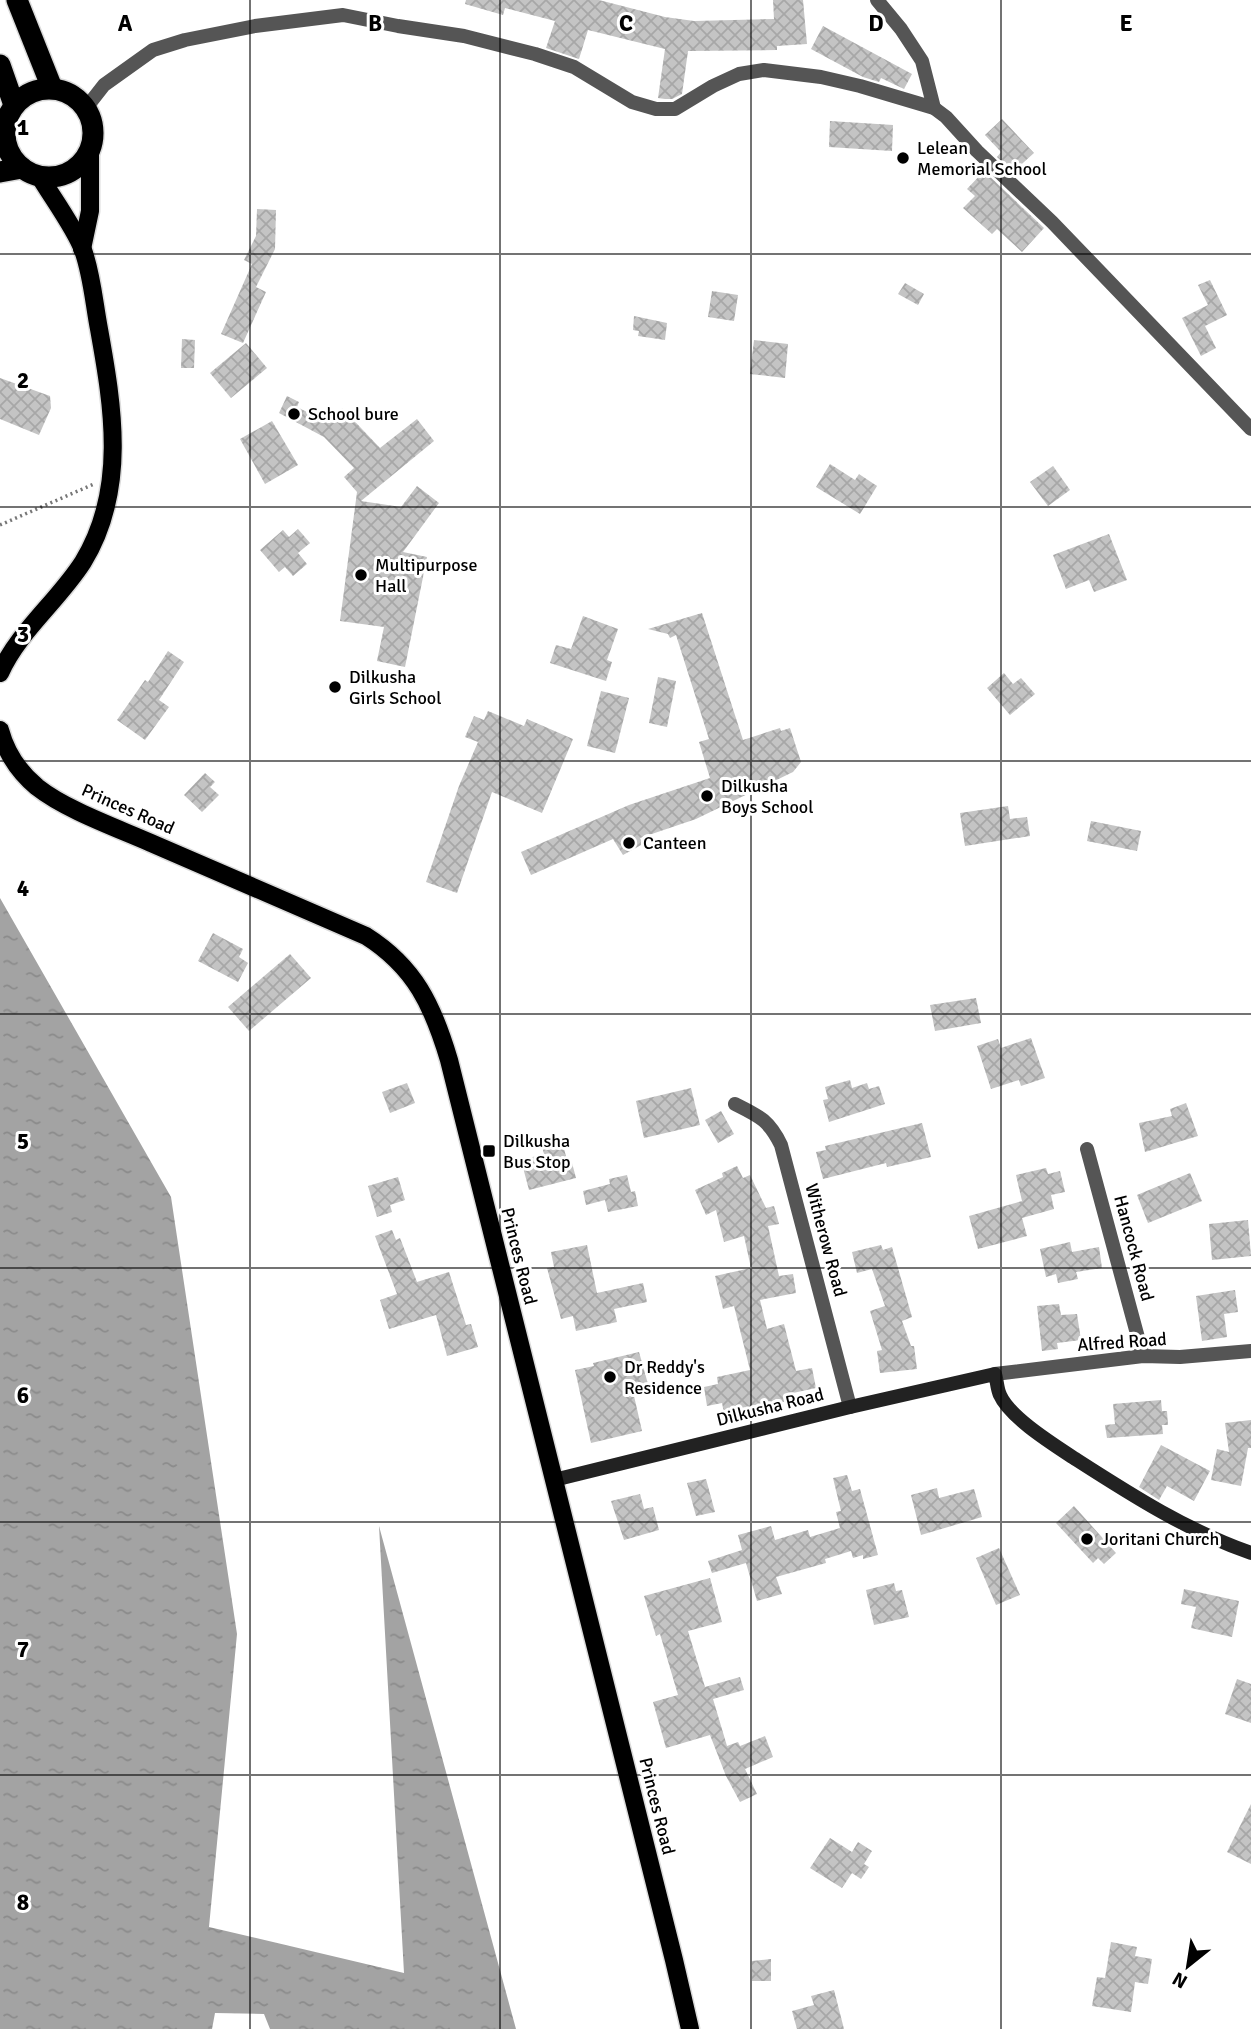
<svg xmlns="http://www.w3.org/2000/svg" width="1251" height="2029" font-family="Signika,sans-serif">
<defs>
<pattern id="water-ripples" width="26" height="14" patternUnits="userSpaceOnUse" patternTransform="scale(1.75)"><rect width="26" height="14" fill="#a3a3a3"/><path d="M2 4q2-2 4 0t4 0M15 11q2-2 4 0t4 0" fill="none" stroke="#8b8b8b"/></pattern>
<pattern id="building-cross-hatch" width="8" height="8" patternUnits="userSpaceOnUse" patternTransform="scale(1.75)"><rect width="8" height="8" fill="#c4c4c4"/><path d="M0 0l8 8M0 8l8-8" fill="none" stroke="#a7a7a7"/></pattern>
</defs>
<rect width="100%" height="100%" fill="#fff"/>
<polygon fill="url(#water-ripples)" points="0,898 171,1197 237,1634 209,1927 404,1973 379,1526 516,2029 270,2029 264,2014 215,2013 212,2029 0,2029"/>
<g fill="url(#building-cross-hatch)">
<polygon points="466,0 599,0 665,17 694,21 774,19 773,0 803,0 807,44 777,46 777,50 688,51 682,94 672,99 665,99 658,98 665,49 588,30 579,59 546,48 555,21 505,8 503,15 465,4"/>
<polygon points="823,26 912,74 904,89 881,78 879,82 863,77 811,49"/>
<polygon points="1002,119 1034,153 1013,172 997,157 1001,152 985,135"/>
<polygon points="830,121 893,125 892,151 829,147"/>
<polygon points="984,171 1044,228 1022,252 997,229 992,234 963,208 975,196 967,189"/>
<polygon points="257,209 276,210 275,249 256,287 266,292 243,343 221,334 252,264 244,260 256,236"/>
<polygon points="1210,280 1227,315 1205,326 1216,348 1201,356 1182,318 1208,305 1198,285"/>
<polygon points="905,283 924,294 918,305 898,294"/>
<polygon points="712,291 738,295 734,321 708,317"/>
<polygon points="634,316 667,323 665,340 638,336 639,331 633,330"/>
<polygon points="182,339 195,340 194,368 181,368"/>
<polygon points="754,340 788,344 785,378 750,374"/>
<polygon points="246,343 267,368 231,398 210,373"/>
<polygon points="0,378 50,396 51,408 39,435 0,419"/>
<polygon points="287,396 299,402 297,407 327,422 342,408 380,448 417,419 434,441 361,501 401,507 417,486 439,503 403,552 427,557 405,667 377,661 384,627 340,621 357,492 344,477 354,468 324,437 279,413"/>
<polygon points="272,421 298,465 265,484 240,439"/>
<polygon points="830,464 855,480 859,474 877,486 860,514 816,487"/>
<polygon points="1053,466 1070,490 1048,506 1030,482"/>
<polygon points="298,529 310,543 298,553 307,564 293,576 285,567 279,572 260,550 283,530 289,537"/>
<polygon points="1109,534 1127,580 1094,592 1089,580 1066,589 1053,555"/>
<polygon points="702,613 743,740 780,728 781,731 790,728 801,762 793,772 696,819 640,838 643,844 623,855 613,839 531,875 521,852 629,805 710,778 699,742 709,739 676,635 670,638 668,634 648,629"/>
<polygon points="583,616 618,629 607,660 612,662 606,681 550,663 556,645 571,649"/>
<polygon points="168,651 184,662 159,700 169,707 145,740 117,720 145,680 148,682"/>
<polygon points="1004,673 1013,684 1021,678 1035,694 1010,715 987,688"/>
<polygon points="658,677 676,681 667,727 649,723"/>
<polygon points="601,691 629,698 615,753 587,746"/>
<polygon points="488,711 524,726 527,719 573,739 542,813 492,792 457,893 426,882 459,786 478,742 465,737 474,716 484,720"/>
<polygon points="205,773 215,782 210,787 219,795 202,812 184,795"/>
<polygon points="1008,806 1010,819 1027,817 1030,836 965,846 960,813"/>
<polygon points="1091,821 1141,831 1137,851 1087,841"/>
<polygon points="213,933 243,949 239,957 248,963 238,982 198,961"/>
<polygon points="290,954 311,978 249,1031 228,1007"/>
<polygon points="976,998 981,1023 935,1031 930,1005"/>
<polygon points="1031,1038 1045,1078 1021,1086 1019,1080 991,1089 977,1046 998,1039 1001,1048"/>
<polygon points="850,1080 852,1088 867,1083 869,1089 879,1086 885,1104 829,1122 823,1100 828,1099 825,1087"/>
<polygon points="407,1083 415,1103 390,1113 382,1092"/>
<polygon points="691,1088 700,1125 644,1138 636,1101"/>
<polygon points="1186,1103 1198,1136 1145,1152 1139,1123 1172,1116 1170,1109"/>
<polygon points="721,1111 734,1134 718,1143 705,1120"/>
<polygon points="922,1123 931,1157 887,1167 886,1163 823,1179 816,1152 826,1150 825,1146"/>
<polygon points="561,1137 568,1164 572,1163 576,1178 529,1190 521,1160 544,1154 541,1143"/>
<polygon points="737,1166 743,1178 750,1175 766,1208 774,1206 779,1224 768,1226 779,1276 793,1274 796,1293 760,1300 767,1329 784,1324 796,1371 812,1368 816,1388 793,1393 794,1400 724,1413 722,1403 707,1406 704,1387 718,1384 717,1377 750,1370 734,1306 723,1309 715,1276 751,1268 744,1236 724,1242 716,1210 706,1215 695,1190 723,1177 722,1173"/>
<polygon points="1046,1168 1048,1174 1060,1171 1065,1192 1051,1195 1054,1209 1022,1218 1027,1236 978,1249 969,1216 1022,1201 1016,1175"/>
<polygon points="1190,1173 1202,1201 1148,1223 1137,1195"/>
<polygon points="627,1175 631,1192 635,1191 638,1206 608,1212 605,1200 586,1205 583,1191 610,1184 609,1179"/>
<polygon points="398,1177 405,1200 390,1205 392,1212 377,1217 368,1186"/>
<polygon points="1248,1220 1251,1256 1212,1260 1209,1224"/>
<polygon points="392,1230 396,1240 400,1238 417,1282 449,1272 466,1325 471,1324 478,1347 447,1356 436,1315 389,1329 380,1300 397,1294 375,1236"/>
<polygon points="1070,1242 1072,1252 1099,1247 1102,1268 1076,1272 1078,1279 1058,1283 1056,1274 1046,1277 1040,1249"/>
<polygon points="587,1245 597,1293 643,1283 647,1302 614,1309 617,1322 576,1331 573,1316 561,1319 547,1268 554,1267 551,1252"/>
<polygon points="881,1245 883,1250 892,1247 912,1317 902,1321 911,1346 914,1346 917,1369 880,1373 877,1351 882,1350 870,1311 885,1306 872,1269 857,1273 852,1252"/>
<polygon points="1235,1290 1238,1312 1224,1314 1227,1337 1202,1341 1196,1296"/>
<polygon points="1059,1304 1061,1315 1077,1314 1081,1340 1057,1343 1058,1349 1042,1351 1037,1306"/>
<polygon points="639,1352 648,1384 632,1387 642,1431 591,1443 575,1370 594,1366 593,1363"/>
<polygon points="1161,1400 1162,1411 1167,1411 1168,1425 1162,1425 1163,1434 1107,1438 1105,1425 1115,1424 1113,1404"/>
<polygon points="1251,1420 1251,1448 1248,1448 1241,1486 1211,1480 1217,1449 1229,1452 1225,1423"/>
<polygon points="1161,1445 1210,1471 1194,1501 1167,1486 1159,1500 1139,1487"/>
<polygon points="847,1475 852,1491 860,1489 878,1555 863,1559 863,1555 853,1558 851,1551 825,1559 826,1563 776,1577 782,1594 757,1601 746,1563 712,1573 708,1561 742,1550 738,1535 771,1526 775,1540 808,1530 810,1537 840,1528 836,1512 841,1511 833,1478"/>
<polygon points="706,1479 715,1512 696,1516 687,1483"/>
<polygon points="937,1488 939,1498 974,1489 982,1517 921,1535 911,1495"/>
<polygon points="640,1494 644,1509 653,1507 659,1530 624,1540 611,1501"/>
<polygon points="1074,1506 1116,1553 1104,1564 1098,1558 1093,1563 1056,1523"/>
<polygon points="999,1548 1020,1595 996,1605 976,1558"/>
<polygon points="710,1578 722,1622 688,1631 705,1687 740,1677 744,1690 713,1699 727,1746 738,1742 740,1746 765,1736 773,1757 745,1769 757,1794 740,1802 726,1776 710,1735 666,1748 653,1702 678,1695 660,1634 656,1636 644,1596"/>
<polygon points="894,1583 896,1591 902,1590 909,1617 874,1625 866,1590"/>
<polygon points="1184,1589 1239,1601 1232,1637 1191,1628 1196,1607 1181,1604"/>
<polygon points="1237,1679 1251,1684 1251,1723 1225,1714"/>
<polygon points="1251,1804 1251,1864 1227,1852"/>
<polygon points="830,1838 852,1852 858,1842 872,1851 864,1864 869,1867 861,1879 852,1873 842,1888 810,1868"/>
<polygon points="1111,1942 1137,1947 1135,1956 1152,1959 1148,1984 1135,1982 1131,2012 1092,2006 1097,1977 1105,1978"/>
<polygon points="771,1959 771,1981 752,1981 752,1961"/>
<polygon points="834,1990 844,2029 797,2029 792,2011 814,2005 811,1996"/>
</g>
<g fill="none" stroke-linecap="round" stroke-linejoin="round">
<defs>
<g id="primary">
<polyline points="82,249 90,211 90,151"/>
<path d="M 0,673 C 19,631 58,601 83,562 C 127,490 113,407 99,329 C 94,303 92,275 83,250 C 76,230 52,197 40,177"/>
<path d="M 0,730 C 6,752 19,772 37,787 C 66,810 117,828 151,843 C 223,874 295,905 366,936 C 415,967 433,1006 449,1060 L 674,1960 L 690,2029"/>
</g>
<g id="highway">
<polyline points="17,0 52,88"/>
<polyline points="0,65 14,105"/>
<circle cx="49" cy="133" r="44"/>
<polyline points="0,172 22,168"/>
</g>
</defs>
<use href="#primary" stroke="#dbdbdb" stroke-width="21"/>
<use href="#highway" stroke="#dbdbdb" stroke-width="24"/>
<polyline stroke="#777" stroke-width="3.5" stroke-dasharray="2 3.5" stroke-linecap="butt" points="0,525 94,484"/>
<g stroke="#555" stroke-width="14">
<polyline points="877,0 901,29 922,61 934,108"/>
<polyline points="86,108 104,85 153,50 185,40 255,26 343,15 398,26 464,36 535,54 574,67 632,102 656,109 675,109 713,86 739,74 764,70 821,77 860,86 934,108 946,117 977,151 1052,222 1251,429"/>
<path d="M 735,1104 C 759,1116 769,1120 781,1145 L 850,1407"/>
<polyline points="1087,1149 1143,1356"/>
<polyline points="995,1374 1143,1356 1180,1357 1251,1351"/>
</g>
<path stroke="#222" stroke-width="14" d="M 554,1480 L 850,1407 L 995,1374 C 997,1380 997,1389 1000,1395 C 1010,1418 1056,1446 1077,1460 C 1133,1496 1188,1531 1251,1553"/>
<use href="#primary" stroke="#000" stroke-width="18"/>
<use href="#highway" stroke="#000" stroke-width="21"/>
</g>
<path fill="none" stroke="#000" stroke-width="2" stroke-opacity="0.55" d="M 250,0 L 250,2029M 500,0 L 500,2029M 751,0 L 751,2029M 1001,0 L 1001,2029M 0,254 L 1251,254M 0,507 L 1251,507M 0,761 L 1251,761M 0,1014 L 1251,1014M 0,1268 L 1251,1268M 0,1522 L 1251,1522M 0,1775 L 1251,1775"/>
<g fill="#000" stroke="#fff" stroke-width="2.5">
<circle cx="903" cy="158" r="7"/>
<circle cx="294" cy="414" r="7"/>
<circle cx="361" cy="575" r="7"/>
<circle cx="335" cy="687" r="7"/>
<circle cx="707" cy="796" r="7"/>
<circle cx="629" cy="843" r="7"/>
<rect x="482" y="1144" width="14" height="14" rx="3.5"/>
<circle cx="610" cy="1377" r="7"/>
<circle cx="1087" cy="1539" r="7"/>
</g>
<g text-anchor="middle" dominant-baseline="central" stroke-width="6" stroke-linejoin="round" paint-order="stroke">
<g font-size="18" fill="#000" stroke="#fff" text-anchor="start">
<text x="917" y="148">Lelean<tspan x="917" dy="21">Memorial School</tspan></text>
<text x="308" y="414">School bure</text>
<text x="375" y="565">Multipurpose<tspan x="375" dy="21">Hall</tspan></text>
<text x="349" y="677">Dilkusha<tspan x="349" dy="21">Girls School</tspan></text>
<text x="721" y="786">Dilkusha<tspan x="721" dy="21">Boys School</tspan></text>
<text x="643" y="843">Canteen</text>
<text x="503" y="1141">Dilkusha<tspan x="503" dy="21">Bus Stop</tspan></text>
<text x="624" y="1367">Dr Reddy's<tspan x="624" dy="21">Residence</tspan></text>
<text x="1101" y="1539">Joritani Church</text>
</g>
<g font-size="18" fill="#000" stroke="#fff">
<text transform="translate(128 809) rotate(24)">Princes Road</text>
<text transform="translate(826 1240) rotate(75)">Witherow Road</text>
<text transform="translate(1134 1248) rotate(75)">Hancock Road</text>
<text transform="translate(519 1256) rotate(76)">Princes Road</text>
<text transform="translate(1122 1342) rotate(-4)">Alfred Road</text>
<text transform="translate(770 1407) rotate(-14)">Dilkusha Road</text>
<text transform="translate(657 1806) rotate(76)">Princes Road</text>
</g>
</g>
<g font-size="23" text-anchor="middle" font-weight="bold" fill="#000" stroke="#fff" stroke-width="6" stroke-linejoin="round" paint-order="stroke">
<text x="125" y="31">A</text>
<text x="375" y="31">B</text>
<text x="626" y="31">C</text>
<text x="876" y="31">D</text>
<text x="1126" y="31">E</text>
<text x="23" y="135">1</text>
<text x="23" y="388">2</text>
<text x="23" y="642">3</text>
<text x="23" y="896">4</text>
<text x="23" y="1149">5</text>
<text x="23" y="1403">6</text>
<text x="23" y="1657">7</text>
<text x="23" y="1910">8</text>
</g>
<g transform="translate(1188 1966) rotate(210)" stroke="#ffffff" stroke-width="5" paint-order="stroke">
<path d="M0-5L12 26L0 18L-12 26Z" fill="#000000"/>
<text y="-10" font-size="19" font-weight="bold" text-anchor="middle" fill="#000000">N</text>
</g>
</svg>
